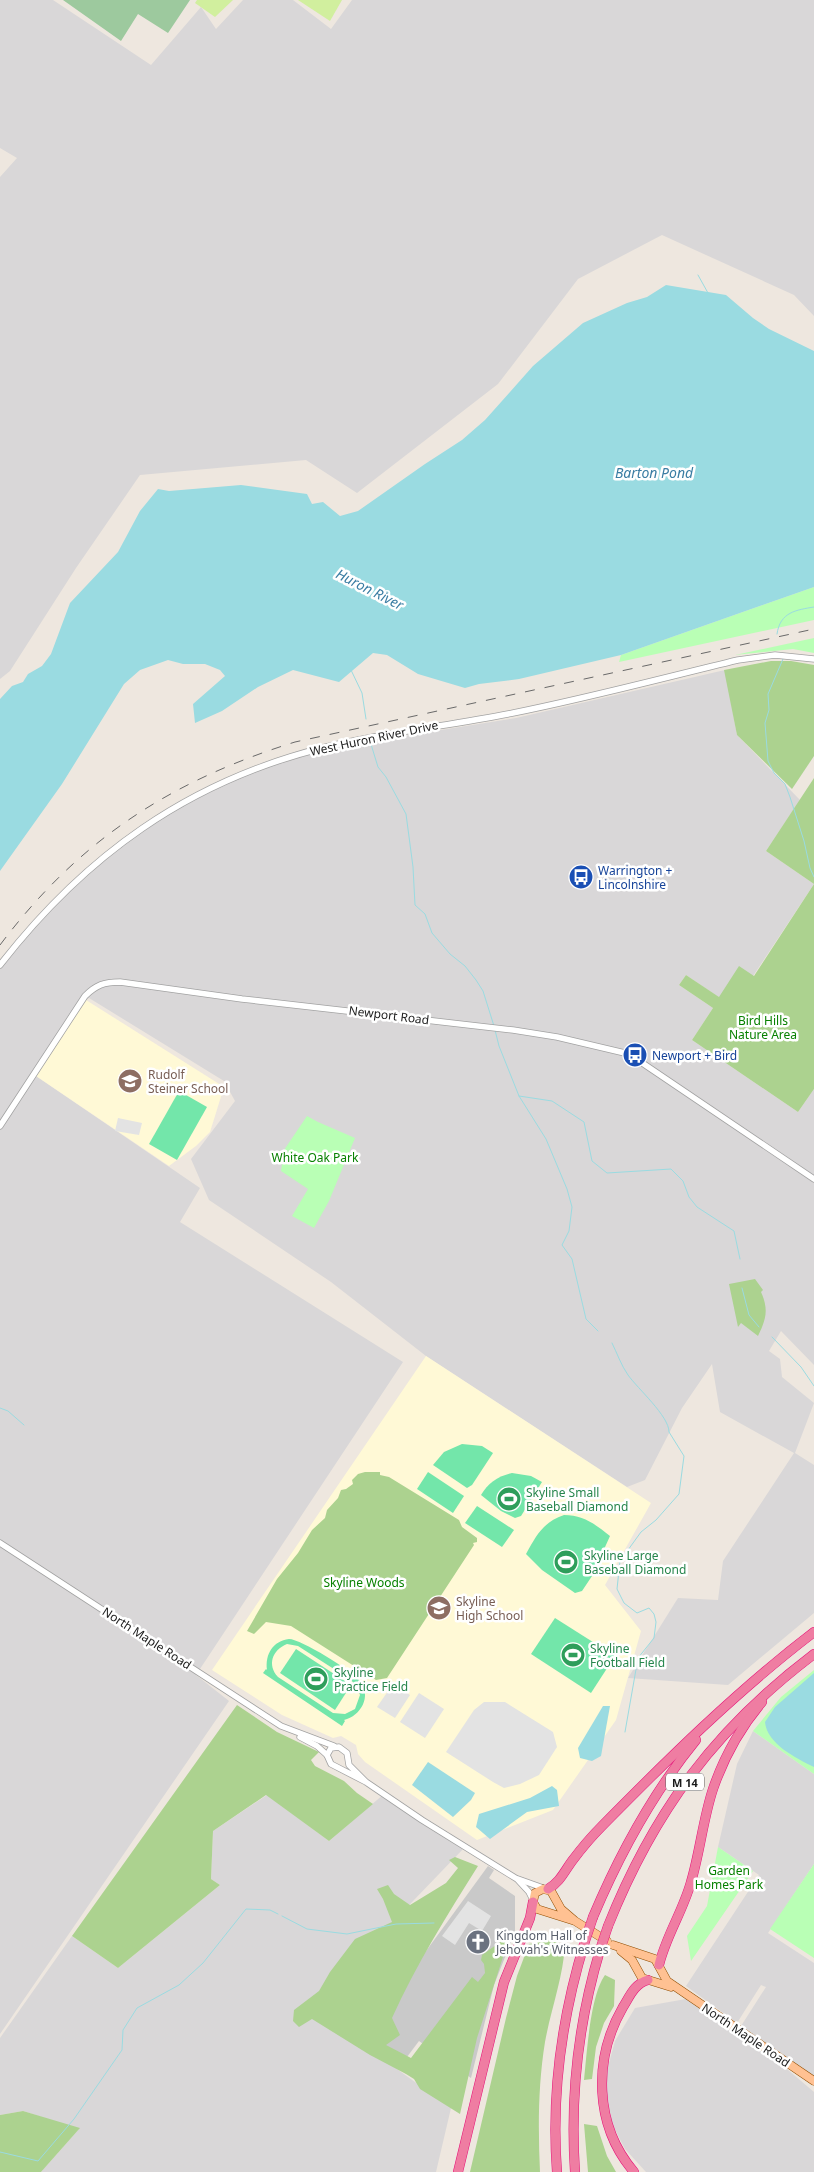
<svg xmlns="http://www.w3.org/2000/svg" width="814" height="2172" font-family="'Noto Sans',sans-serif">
<rect width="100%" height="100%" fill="#eee7df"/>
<g fill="#d9d7d8">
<polygon points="0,0 53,0 151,65 201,7 216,29 243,0 293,0 331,29 352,0 814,0 814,316 794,295 662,235 578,279 498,384 357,493 306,460 140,475 76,568 10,671 0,679 0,177 17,158 0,148"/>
<polygon points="725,670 737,735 800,800 766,851 814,884 753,976 720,998 686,975 679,985 713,1008 692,1040 798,1112 814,1089 814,1365 781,1331 769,1351 780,1359 782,1377 814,1403 795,1453 814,1465 814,1613 728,1685 628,1678 678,1598 718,1600 723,1561 794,1453 720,1412 712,1364 682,1408 645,1480 627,1487 426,1356 331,1282 209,1200 191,1159 235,1101 224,1081 89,998 86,1000 36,1076 200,1188 180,1222 403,1362 196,1675 229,1701 0,2034 0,969 48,909 136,832 229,779 334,747 516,718"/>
<polygon points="753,1731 814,1774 814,1864 768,1933 814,1963 814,2076 741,2026 766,1987 761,1985 737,2023 686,1986 759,1875 718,1847 737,1764"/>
<polygon points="384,1794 465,1847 311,2007 451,2108 436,2172 41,2172 79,2129 23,2111 0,2115 0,2038 72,1936 118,1968 220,1885 211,1879 213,1831 267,1795 329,1841"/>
<polygon points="686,1999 781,2064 814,2092 814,2172 646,2172 625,2149 612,2124 606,2089 607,2070 615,2041 635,2008"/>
</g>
<g fill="#fff9d6">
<polygon points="86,1000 224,1087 210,1132 196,1146 169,1166 36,1076"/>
<polygon points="426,1356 651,1503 605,1585 641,1631 616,1720 553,1810 477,1840 365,1762 358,1754 356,1745 341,1736 333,1738 282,1715 212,1670"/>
</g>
<polygon fill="#c9c9c9" points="488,1866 494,1870 489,1878 515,1896 515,1932 494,1985 471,2078 419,2041 401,2065 362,2039"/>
<g fill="#d1ef9e">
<polygon points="197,0 233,0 215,17 195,3"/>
<polygon points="298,0 342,0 330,21"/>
</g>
<g fill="#acd28f">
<polygon points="771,661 791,661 814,665 814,756 792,789 737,735 724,670"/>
<polygon points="814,778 814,1089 798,1112 692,1040 713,1008 679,985 686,975 719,997 739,966 754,976 814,884 766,851"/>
<path d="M 755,1279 L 763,1290 L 761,1292 C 769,1310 766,1319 758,1336 L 741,1323 L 738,1327 L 729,1284 Z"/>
<polygon points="365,1472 380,1472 380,1475 389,1477 459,1520 462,1527 477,1538 477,1542 473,1543 474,1545 387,1678 376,1680 291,1626 266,1622 254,1634 247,1631 277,1579 298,1553 312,1530 325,1518 327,1510 338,1498 341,1490 346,1489 353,1484 352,1480 358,1474"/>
<polygon points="237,1705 277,1732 319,1752 311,1760 315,1766 344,1781 357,1793 373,1804 329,1841 266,1795 213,1831 211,1879 220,1885 118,1968 72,1936"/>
<path d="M 455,1857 L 478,1866 C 447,1915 416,1965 392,2018 L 400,2035 L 386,2045 L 411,2058 L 472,1977 L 478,1982 L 485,1973 L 484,1964 L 481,1960 L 482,1955 L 510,1935 L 477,2038 L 460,2114 L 420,2089 L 414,2079 L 406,2074 L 370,2055 L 312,2019 L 299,2027 L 293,2021 L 294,2010 L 319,1991 L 330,1972 L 355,1939 L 392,1922 L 383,1899 L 377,1889 L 388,1885 L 394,1894 L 410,1905 L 446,1883 L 458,1868 L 449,1860 Z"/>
<path d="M 549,1940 L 565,1945 C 563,1978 551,2009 545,2042 C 538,2085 538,2129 540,2172 L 470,2172 L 506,2018 L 517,1976 L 529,1944 Z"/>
<path d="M 605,1975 L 615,1980 L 614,2006 L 604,2023 L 596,2047 L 592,2079 L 584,2080 C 587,2053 590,1996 605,1975 Z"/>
<polygon points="23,2111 80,2128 41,2172 0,2172 0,2115"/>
<polygon points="584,2124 597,2126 607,2156 616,2172 588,2172"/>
</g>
<polygon fill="#9dc99e" points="63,0 190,0 168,33 138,14 121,41"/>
<g fill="#b9ffb5">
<polygon points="814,587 814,620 619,662 621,655"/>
<polygon points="814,638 814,653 793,649 735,655"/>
<polygon points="307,1116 318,1122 355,1138 329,1201 314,1228 292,1216 308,1189 281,1171 284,1150"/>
<polygon points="814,1670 814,1774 753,1731 781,1697"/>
<polygon points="718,1847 753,1871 691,1961 687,1936 707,1906"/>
<polygon points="814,1864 814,1958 770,1929"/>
</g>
<g fill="#73e6aa" fill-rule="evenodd">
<polygon points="179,1091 207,1107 177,1160 149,1144"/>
<polygon points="462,1444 482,1446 493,1453 472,1485 467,1488 433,1465 444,1452"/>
<polygon points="428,1472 464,1496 453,1513 417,1489"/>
<path d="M 512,1473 L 531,1476 L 542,1482 L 521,1516 L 515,1518 L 501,1511 L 481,1495 C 488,1483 498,1476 512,1473 Z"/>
<polygon points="477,1506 514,1530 502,1547 465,1523"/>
<path d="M 564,1515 C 583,1515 595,1524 610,1536 L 592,1576 L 582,1591 L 575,1593 L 542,1570 L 526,1554 C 536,1536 543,1522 564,1515 Z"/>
<polygon points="555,1618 615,1656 591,1693 531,1654"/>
<path d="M 289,1639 C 301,1639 352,1671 360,1681 C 372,1696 361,1716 344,1720 L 345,1721 L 342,1726 L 263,1673 L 266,1669 L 267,1670 C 265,1654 273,1641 289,1639 ZM 287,1644 L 298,1646 L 351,1680 L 357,1687 L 360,1695 L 355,1709 L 345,1714 L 333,1713 L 278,1677 C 267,1665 272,1650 287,1644 Z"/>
<polygon points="296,1649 351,1685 335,1710 280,1673"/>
</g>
<g fill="#e3e3e3">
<polygon points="118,1118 142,1123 139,1135 115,1131"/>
<polygon points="393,1684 410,1695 395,1718 377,1707"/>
<polygon points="419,1693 444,1709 425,1738 400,1722"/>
<polygon points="484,1702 505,1702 553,1732 557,1747 539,1775 520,1784 504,1788 493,1782 446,1752 474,1710"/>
<polygon points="468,1901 491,1916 482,1931 469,1923 455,1945 442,1936"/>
</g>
<g fill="#9adbe1">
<polygon points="666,285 726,295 753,318 769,329 814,351 814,587 621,655 519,679 479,684 465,688 418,674 387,655 373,653 339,682 293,670 258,687 222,711 195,723 193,704 225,676 220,670 205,664 183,664 168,660 140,670 124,684 62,784 0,871 0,699 12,686 23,682 28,674 42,666 51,654 70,603 118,552 140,511 158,489 169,491 241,485 307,494 312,504 323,502 340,516 358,511 425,464 462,440 485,420 533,366 583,323 627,303 647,297"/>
<path d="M 814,1673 L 814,1767 C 796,1758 767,1744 765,1722 L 775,1707 Z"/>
<polygon points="603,1706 610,1706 601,1756 592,1761 580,1758 578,1748"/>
<polygon points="428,1762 475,1793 471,1800 453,1817 412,1785"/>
<polygon points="552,1786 557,1790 559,1806 527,1812 490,1839 476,1827 479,1814 530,1798"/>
</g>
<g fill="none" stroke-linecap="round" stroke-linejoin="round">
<g stroke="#9adbe1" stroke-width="1">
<polyline points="698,275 708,293"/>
<path d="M 777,634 C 780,612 796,610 814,607"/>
<polyline points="783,659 768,694 769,710 765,723 768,761 774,773 785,784 790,797 804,841 810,868 814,877"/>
<polyline points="351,670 362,693 366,719"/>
<polyline points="370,741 378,767 386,777 406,814 413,867 415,905 425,914 432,933 450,954 465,966 476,980 483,991 494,1026"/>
<polyline points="495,1030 499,1046 519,1096 546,1139 567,1189 572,1207 569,1231 562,1245 572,1259 586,1319 598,1331"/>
<polyline points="519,1096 552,1101 584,1122 592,1161 607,1173 671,1169 683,1181 689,1197 697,1207 734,1231 740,1259"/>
<polyline points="742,1288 749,1315 759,1327"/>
<polyline points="772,1337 801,1367 814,1386"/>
<path d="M 612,1343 C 617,1353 621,1365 628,1375 C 638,1389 669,1416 669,1432 L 684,1456 L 679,1494 L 656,1520 L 641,1532 L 620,1561 L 617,1589 L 624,1603 L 637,1613 L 649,1608 L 654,1614 L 656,1622 L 654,1638 L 638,1658 L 625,1732"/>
<polyline points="0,1408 8,1411 24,1425"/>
<polyline points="282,1916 307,1929 347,1934 396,1924 434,1923"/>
<polyline points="0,2152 38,2161 74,2119 122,2050 123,2030 137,2008 179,1985 203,1963 246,1909 270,1910 278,1914"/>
</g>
<defs>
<g id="minor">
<path d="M 0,965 C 85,856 187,782 322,748 C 385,732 449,726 513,713 C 588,698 663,678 738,660 L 775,655 L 814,659"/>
<path d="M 0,1126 L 85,996 C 96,985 104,982 120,982 L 242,999 L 513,1030 L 557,1037 L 629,1054 L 814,1179"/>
<polyline points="0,1543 281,1726 334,1746"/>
<polyline points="300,1737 317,1746 327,1755"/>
<polyline points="366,1782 349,1765 347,1753 339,1747 331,1748 327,1755 331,1764 366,1782 422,1820 517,1879 529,1892 533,1900"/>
<polyline points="518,1879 546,1889"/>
</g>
<g id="major">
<polyline points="575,1921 537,1909 533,1902 535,1893 543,1889 551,1891 561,1909 575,1921 607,1941"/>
<polyline points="613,1945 655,1959 667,1981 814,2081"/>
<polyline points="621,1951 632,1960 642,1978 671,1987"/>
</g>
<g id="highway">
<path d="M 548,1889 C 560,1882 564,1872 572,1861 C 581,1849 591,1837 602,1826 C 669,1758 738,1690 814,1632"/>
<path d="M 593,1917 C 620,1853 652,1794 696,1740"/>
<path d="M 608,1926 C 654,1811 715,1729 814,1654"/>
<path d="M 659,1965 C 666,1936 683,1911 691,1882 C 700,1852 703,1819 713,1789 C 724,1757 740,1728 762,1702"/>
<polyline points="458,2172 504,1982 530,1918 533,1902"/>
<path d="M 557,2172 C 551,2093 562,2016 585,1941"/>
<path d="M 575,2172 C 570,2097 578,2023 600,1950"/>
<path d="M 634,2172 C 594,2125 593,2059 623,2007 C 630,1996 634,1984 648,1980"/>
</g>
</defs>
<use href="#minor" stroke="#a2a2a2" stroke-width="7"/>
<use href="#major" stroke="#914d00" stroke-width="9"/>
<use href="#highway" stroke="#e61278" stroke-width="10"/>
<use href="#minor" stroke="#fff" stroke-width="5.5"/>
<use href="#major" stroke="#ffc192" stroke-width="8"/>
<use href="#highway" stroke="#ef7da2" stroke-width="9"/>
<path stroke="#696969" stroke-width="1" stroke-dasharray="10 10" stroke-linecap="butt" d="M 0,945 C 79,840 170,781 295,742 L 814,629"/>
<defs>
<g id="highway-bridge">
<polyline points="585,1941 593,1917"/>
<polyline points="600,1950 608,1926"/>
</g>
</defs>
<use href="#highway-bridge" stroke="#e61278" stroke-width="10" stroke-linecap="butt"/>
<use href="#highway-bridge" stroke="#ef7da2" stroke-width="9"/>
</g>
<defs>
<symbol id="bus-disc" viewBox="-11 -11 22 22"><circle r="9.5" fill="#1a4fb4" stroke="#fff"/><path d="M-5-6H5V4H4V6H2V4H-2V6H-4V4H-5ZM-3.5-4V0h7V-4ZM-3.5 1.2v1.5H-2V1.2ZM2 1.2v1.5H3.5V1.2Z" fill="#fff"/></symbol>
<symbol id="school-disc" viewBox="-11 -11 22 22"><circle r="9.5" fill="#8d6e63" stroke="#fff"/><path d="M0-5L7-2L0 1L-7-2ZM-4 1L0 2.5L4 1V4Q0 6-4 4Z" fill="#fff"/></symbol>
<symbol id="stadium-disc" viewBox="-11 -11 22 22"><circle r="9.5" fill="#2e9e5b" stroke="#fff"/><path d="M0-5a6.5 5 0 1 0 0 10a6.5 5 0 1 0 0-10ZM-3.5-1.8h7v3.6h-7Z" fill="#fff"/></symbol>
<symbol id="church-disc" viewBox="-11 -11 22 22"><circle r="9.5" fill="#6b7280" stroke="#fff"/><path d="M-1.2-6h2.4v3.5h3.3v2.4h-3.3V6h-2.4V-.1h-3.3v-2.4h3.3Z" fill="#fff"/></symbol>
</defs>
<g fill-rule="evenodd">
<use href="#bus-disc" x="567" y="863" width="28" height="28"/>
<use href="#bus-disc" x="621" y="1041" width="28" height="28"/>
<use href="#school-disc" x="116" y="1067" width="28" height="28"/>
<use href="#stadium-disc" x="495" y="1485" width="28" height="28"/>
<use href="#stadium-disc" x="552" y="1548" width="28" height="28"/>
<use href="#school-disc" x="425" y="1594" width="28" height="28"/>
<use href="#stadium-disc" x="559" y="1641" width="28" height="28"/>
<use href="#stadium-disc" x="302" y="1665" width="28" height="28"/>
<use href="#church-disc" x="464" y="1928" width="28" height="28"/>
</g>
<g text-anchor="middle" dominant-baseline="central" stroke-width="5" stroke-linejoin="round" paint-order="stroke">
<rect fill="#fff" stroke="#5f5f5f" stroke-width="1" x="666" y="1773.5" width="38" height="17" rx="4"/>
<g font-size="11" font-weight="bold" fill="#1b1b1b">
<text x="685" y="1782">M 14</text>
</g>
<g font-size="12" fill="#1b1b1b" stroke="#fff">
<text transform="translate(374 738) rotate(-12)">West Huron River Drive</text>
<text transform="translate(389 1015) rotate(7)">Newport Road</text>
<text transform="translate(147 1638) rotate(33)">North Maple Road</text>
<text transform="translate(746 2035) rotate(34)">North Maple Road</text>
</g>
<g font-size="12" fill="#164399" stroke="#fff" text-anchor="start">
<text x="598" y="870">Warrington +<tspan x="598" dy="14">Lincolnshire</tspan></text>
<text x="652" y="1055">Newport + Bird</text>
</g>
<g font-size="12" fill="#078100" stroke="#fff">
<text x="763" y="1020">Bird Hills<tspan x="763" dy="14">Nature Area</tspan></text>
<text x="315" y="1157">White Oak Park</text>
<text x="364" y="1582">Skyline Woods</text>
<text x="729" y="1870">Garden<tspan x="729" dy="14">Homes Park</tspan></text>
</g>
<g font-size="12" fill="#785e54" stroke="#fff" text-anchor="start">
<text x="148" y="1074">Rudolf<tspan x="148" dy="14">Steiner School</tspan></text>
<text x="456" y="1601">Skyline<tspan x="456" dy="14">High School</tspan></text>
</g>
<g font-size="12" fill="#27864d" stroke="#fff" text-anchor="start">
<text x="526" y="1492">Skyline Small<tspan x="526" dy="14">Baseball Diamond</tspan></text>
<text x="584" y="1555">Skyline Large<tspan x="584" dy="14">Baseball Diamond</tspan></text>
<text x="590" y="1648">Skyline<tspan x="590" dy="14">Football Field</tspan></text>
<text x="334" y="1672">Skyline<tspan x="334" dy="14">Practice Field</tspan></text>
</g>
<g font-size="12" fill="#5b616d" stroke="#fff" text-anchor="start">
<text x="496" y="1935">Kingdom Hall of<tspan x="496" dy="14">Jehovah's Witnesses</tspan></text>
</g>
<g font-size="14" font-style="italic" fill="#3a7da3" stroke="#fff">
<text x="654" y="472">Barton Pond</text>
<text transform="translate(370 589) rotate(27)">Huron River</text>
</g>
</g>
</svg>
